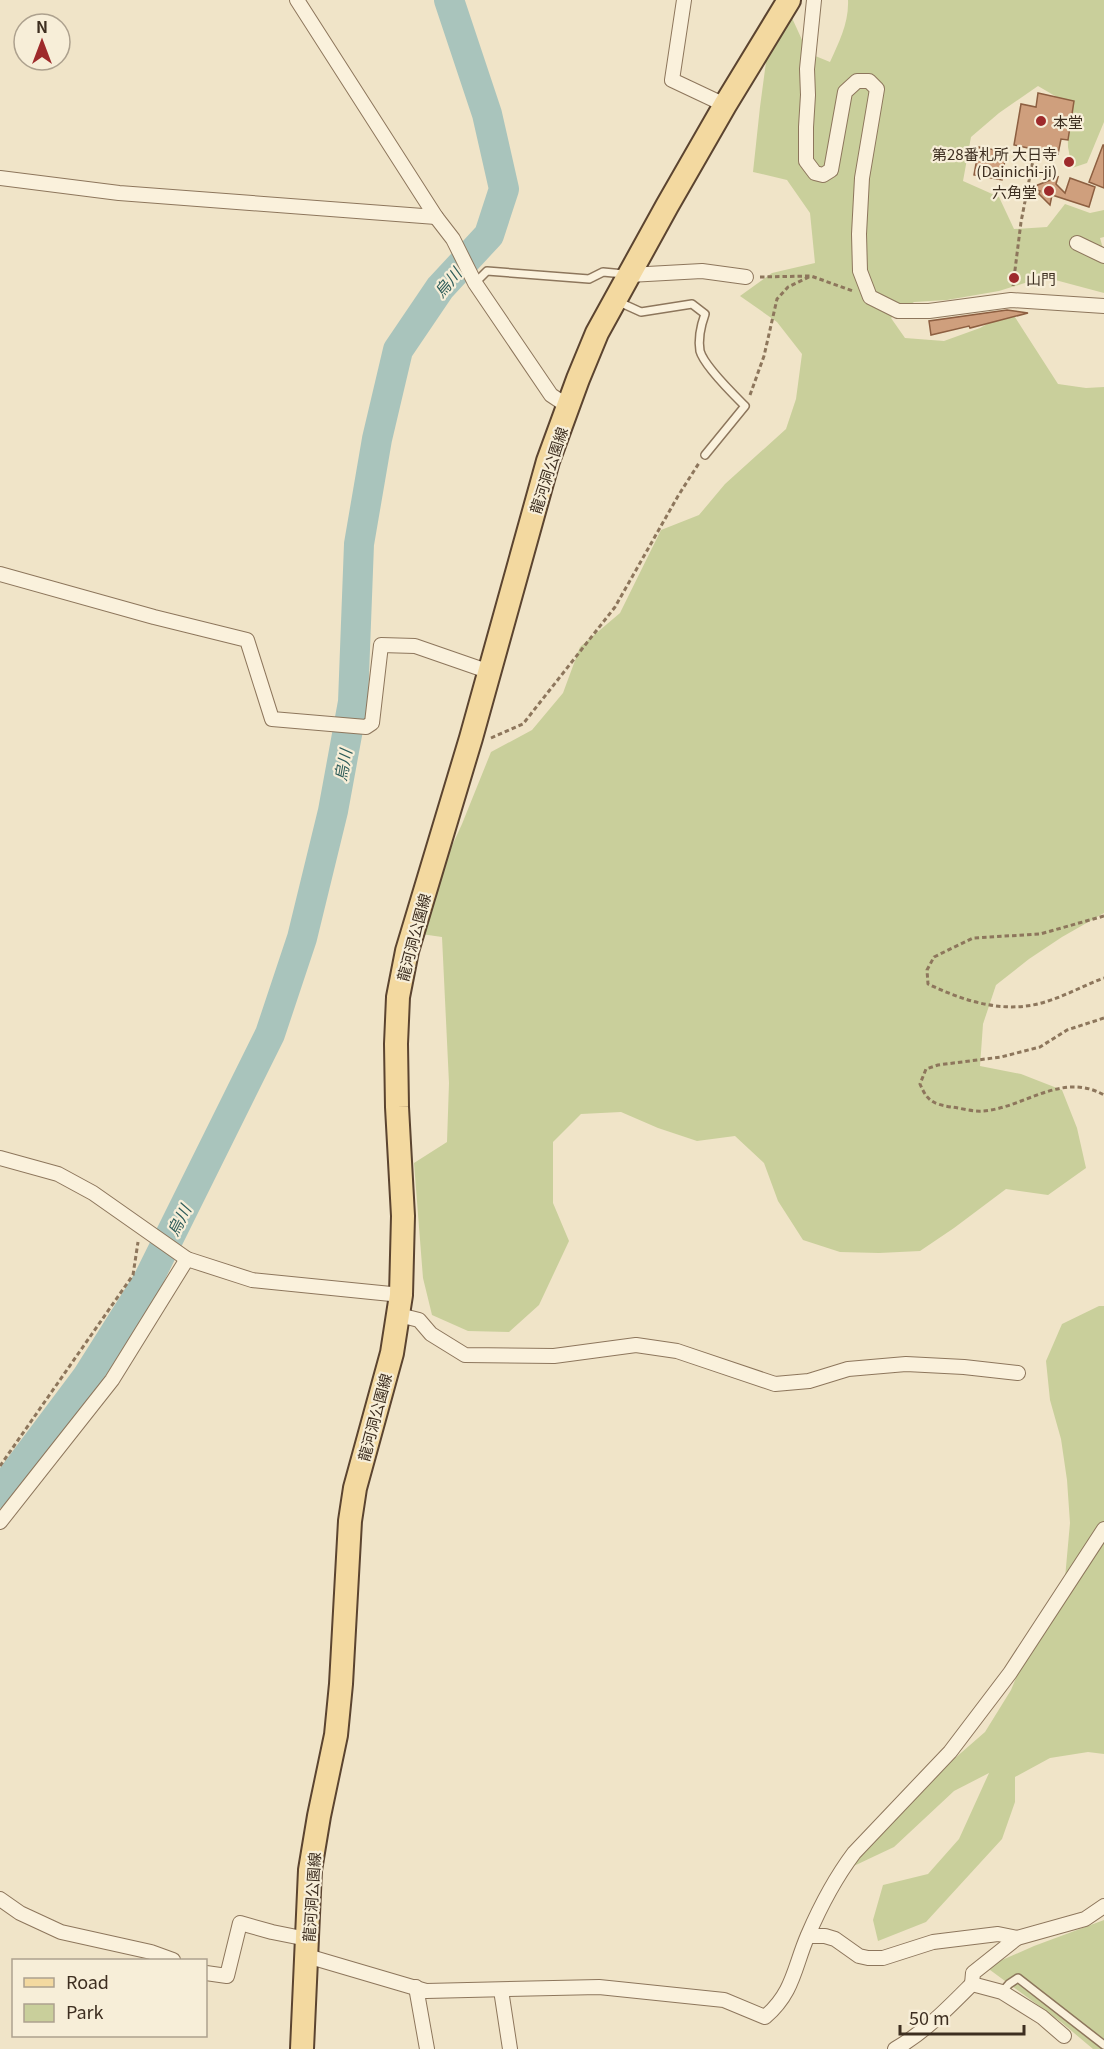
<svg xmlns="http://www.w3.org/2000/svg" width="1104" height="2049" font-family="Georgia,'Noto Sans JP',serif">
<rect width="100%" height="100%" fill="#f0e4c8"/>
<g fill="#c9cf9b">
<path d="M 848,0 L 1104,0 L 1104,122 L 1087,163 L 1072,168 L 1068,147 L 1067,103 L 1038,86 L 999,113 L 971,137 L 963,181 L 999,197 L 1014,229 L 1047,227 L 1065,204 L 1090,213 L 1104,210 L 1104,237 L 1100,238 L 1104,252 L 1104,293 L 1044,277 L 999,291 L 947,300 L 914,302 L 891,318 L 905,338 L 944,341 L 980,328 L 1011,311 L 1058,384 L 1086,388 L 1104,387 L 1104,913 L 1062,937 L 1029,959 L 996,985 L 983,1024 L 980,1066 L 1021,1074 L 1062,1090 L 1077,1128 L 1086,1168 L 1048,1195 L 1006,1189 L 954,1228 L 920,1251 L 879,1253 L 840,1252 L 803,1240 L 778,1201 L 764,1163 L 735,1136 L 697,1141 L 658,1128 L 621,1112 L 581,1114 L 553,1142 L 553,1203 L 569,1241 L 539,1305 L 509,1332 L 468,1331 L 432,1315 L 423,1278 L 414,1163 L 447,1142 L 449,1083 L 442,937 L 421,934 L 433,887 L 462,824 L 491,752 L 532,730 L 563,693 L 580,647 L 620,613 L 661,530 L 699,515 L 725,484 L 786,429 L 796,399 L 802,354 L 777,322 L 740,296 L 772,273 L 815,263 L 810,213 L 787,180 L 753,172 L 760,107 L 768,47 L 787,7 L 808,53 L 830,62 C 839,42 849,23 848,0 Z"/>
<polygon points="1099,1306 1104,1306 1104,1754 1088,1752 1050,1758 1015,1777 1015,1802 1002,1839 926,1922 878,1941 873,1920 883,1885 928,1874 959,1839 989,1773 954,1791 894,1847 841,1872 908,1799 985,1732 1011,1690 1027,1651 1065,1578 1070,1523 1067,1480 1061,1439 1050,1400 1046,1361 1062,1324"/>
<polygon points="1104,1920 1104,2049 1093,2049 1061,2022 986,1967 1034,1946"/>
</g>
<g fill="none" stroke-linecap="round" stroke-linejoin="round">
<polyline stroke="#a9c4bc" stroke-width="30" points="0,1493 87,1377 147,1282 270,1034 302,938 333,811 353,702 359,544 377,439 398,350 440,288 489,235 504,189 487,114 449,0"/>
</g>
<g fill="#cf9f7d" stroke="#8d5f41" stroke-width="1.5">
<polygon points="1038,93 1074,101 1068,140 1061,139 1058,154 1014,145 1021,104 1036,107"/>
<polygon points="1103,145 1104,145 1104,188 1089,182"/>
<polygon points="979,147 1006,152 1002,180 974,175"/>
<polygon points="1058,177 1056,184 1065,193 1070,178 1095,187 1089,207 1052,195 1050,205 1039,194 1040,191 1030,188"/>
<polygon points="1007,310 1028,313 970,328 969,326 931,335 929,321"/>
</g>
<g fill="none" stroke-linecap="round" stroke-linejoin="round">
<defs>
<g id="lane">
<polyline points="475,283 487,271 589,279 603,272 624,274"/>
<path d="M 619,302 L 641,312 L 692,304 L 705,314 C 701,325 698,339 700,351 C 704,366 734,395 745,406 L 705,455"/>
<polyline points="1002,1992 1009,1984 1018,1978 1104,2045"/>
</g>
<g id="street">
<polyline points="297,0 436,217 453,239 475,283 551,395 569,407"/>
<polyline points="684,0 672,80 725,105"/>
<polyline points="814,0 807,69 808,95 806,127 806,161 815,173 823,175 831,170 845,92 857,81 869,81 877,89 862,178 859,234 860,271 870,297 898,311 929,311 1011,300 1104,306"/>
<polyline points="0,178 119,193 436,217"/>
<polyline points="1077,243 1104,256"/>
<polyline points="629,275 702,271 746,277"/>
<polyline points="0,574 154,617 247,640 272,719 366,727 372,723 381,645 415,646 490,672"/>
<polyline points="0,1158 58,1174 93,1193 187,1259 252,1280 401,1295"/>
<polyline points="399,1315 419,1320 431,1334 465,1355 554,1356 636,1345 677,1351 775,1384 809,1381 848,1369 906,1364 964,1367 1018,1373"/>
<polyline points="0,1522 112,1380 187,1259"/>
<polyline points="0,1899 20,1913 61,1932 151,1952 173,1960"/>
<polyline points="808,1936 825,1936 835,1939 859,1956 868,1958 883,1958 933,1942 998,1934 1017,1938 1085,1919 1104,1906"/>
<polyline points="1017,1938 973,1973 972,1984 1002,1992 1042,2017 1064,2036"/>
<path d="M 307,1956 L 426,1991 L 599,1987 L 724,2000 L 765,2017 C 794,1992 794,1967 808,1935 C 820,1907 836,1877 854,1853 L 950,1752 L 1010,1673 L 1104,1529"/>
<polyline points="206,1973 227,1976 240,1923 272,1932 307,1939"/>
<polyline points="416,1987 427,2049"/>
<polyline points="501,1990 510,2049"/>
<path d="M 895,2049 C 925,2032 948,2008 972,1984"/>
</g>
<polyline id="primary" points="302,2049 310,1870 319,1816 336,1735 341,1684 350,1521 355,1488 392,1353 401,1295 403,1216 397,1107 396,1044 398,997 407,951 471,738 548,461 578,379 597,333 667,206 725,105 789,0"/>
</defs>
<use href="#lane" stroke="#8d765c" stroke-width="10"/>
<use href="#street" stroke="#8d765c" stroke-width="16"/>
<use href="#primary" stroke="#5b4430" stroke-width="26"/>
<g stroke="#8d765c" stroke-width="3" stroke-dasharray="4.5 3" stroke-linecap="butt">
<polyline points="760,277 811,276 853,291"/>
<polyline points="1013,286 1021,222 1035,150"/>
<polyline points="750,395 764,356 777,299 788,287 811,276"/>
<polyline points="491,738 523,724 615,607 678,496 699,463"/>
<path d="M 1104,916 L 1040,934 L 973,938 L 934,957 L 927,970 L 928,984 C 966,1002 1007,1015 1048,1001 C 1067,995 1085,985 1104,978"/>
<path d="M 1104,1018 L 1067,1030 L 1040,1047 L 1001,1057 L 938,1065 L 926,1069 L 920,1084 C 927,1101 933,1104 951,1107 C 961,1108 973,1112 983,1111 C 1024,1108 1062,1071 1104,1095"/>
<polyline points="0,1466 133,1275 138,1242"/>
</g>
<use href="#lane" stroke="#faf1dc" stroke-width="7"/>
<use href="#street" stroke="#faf1dc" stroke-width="14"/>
<use href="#primary" stroke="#f3d9a0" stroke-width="22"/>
</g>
<g fill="#9e2a2b" stroke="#f7eed8" stroke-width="2">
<circle cx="1041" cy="121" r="6"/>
<circle cx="1069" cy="162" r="6"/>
<circle cx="1049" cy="191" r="6"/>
<circle cx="1014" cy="278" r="6"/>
</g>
<g text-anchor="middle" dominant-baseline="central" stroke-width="4.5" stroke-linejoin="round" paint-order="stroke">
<g font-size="15" fill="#3d2e20" stroke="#f7eed8" text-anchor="start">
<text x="1053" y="121">本堂</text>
<text x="1057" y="153" text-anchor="end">第28番札所 大日寺<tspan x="1057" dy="17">(Dainichi-ji)</tspan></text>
<text x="1037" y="191" text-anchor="end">六角堂</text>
<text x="1026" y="278">山門</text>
</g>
<g font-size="15" fill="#3d2e20" stroke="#f7eed8">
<text transform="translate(548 470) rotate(-72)">龍河洞公園線</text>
<text transform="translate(413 937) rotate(-75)">龍河洞公園線</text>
<text transform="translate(374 1417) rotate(-75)">龍河洞公園線</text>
<text transform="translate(311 1897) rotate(-86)">龍河洞公園線</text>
</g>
<g font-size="16" font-style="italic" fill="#2f5d5a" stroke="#f7eed8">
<text transform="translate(447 282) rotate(-50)">烏川</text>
<text transform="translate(342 765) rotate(-80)">烏川</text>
<text transform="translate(178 1220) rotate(-63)">烏川</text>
</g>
</g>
<rect x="12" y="1959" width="195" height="78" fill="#f7eed8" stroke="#ada18e" stroke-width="1.5"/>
<rect x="24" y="1978" width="30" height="9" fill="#f3d9a0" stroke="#ada18e" stroke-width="1.5"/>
<text x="66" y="1989" font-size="18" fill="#3d2e20">Road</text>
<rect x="24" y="2004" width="30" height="18" fill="#c9cf9b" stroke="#ada18e" stroke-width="1.5"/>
<text x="66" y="2019" font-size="18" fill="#3d2e20">Park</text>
<g transform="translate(42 42)"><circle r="28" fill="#f7eed8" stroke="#ada18e" stroke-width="1.5"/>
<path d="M0-4.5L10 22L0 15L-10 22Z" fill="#9e2a2b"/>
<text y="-9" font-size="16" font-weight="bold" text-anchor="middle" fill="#3d2e20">N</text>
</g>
<path d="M900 2025v9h124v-9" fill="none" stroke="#3d2e20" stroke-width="3"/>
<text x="909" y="2025" font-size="18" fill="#3d2e20" stroke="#f7eed8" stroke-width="4.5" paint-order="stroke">50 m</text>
</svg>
